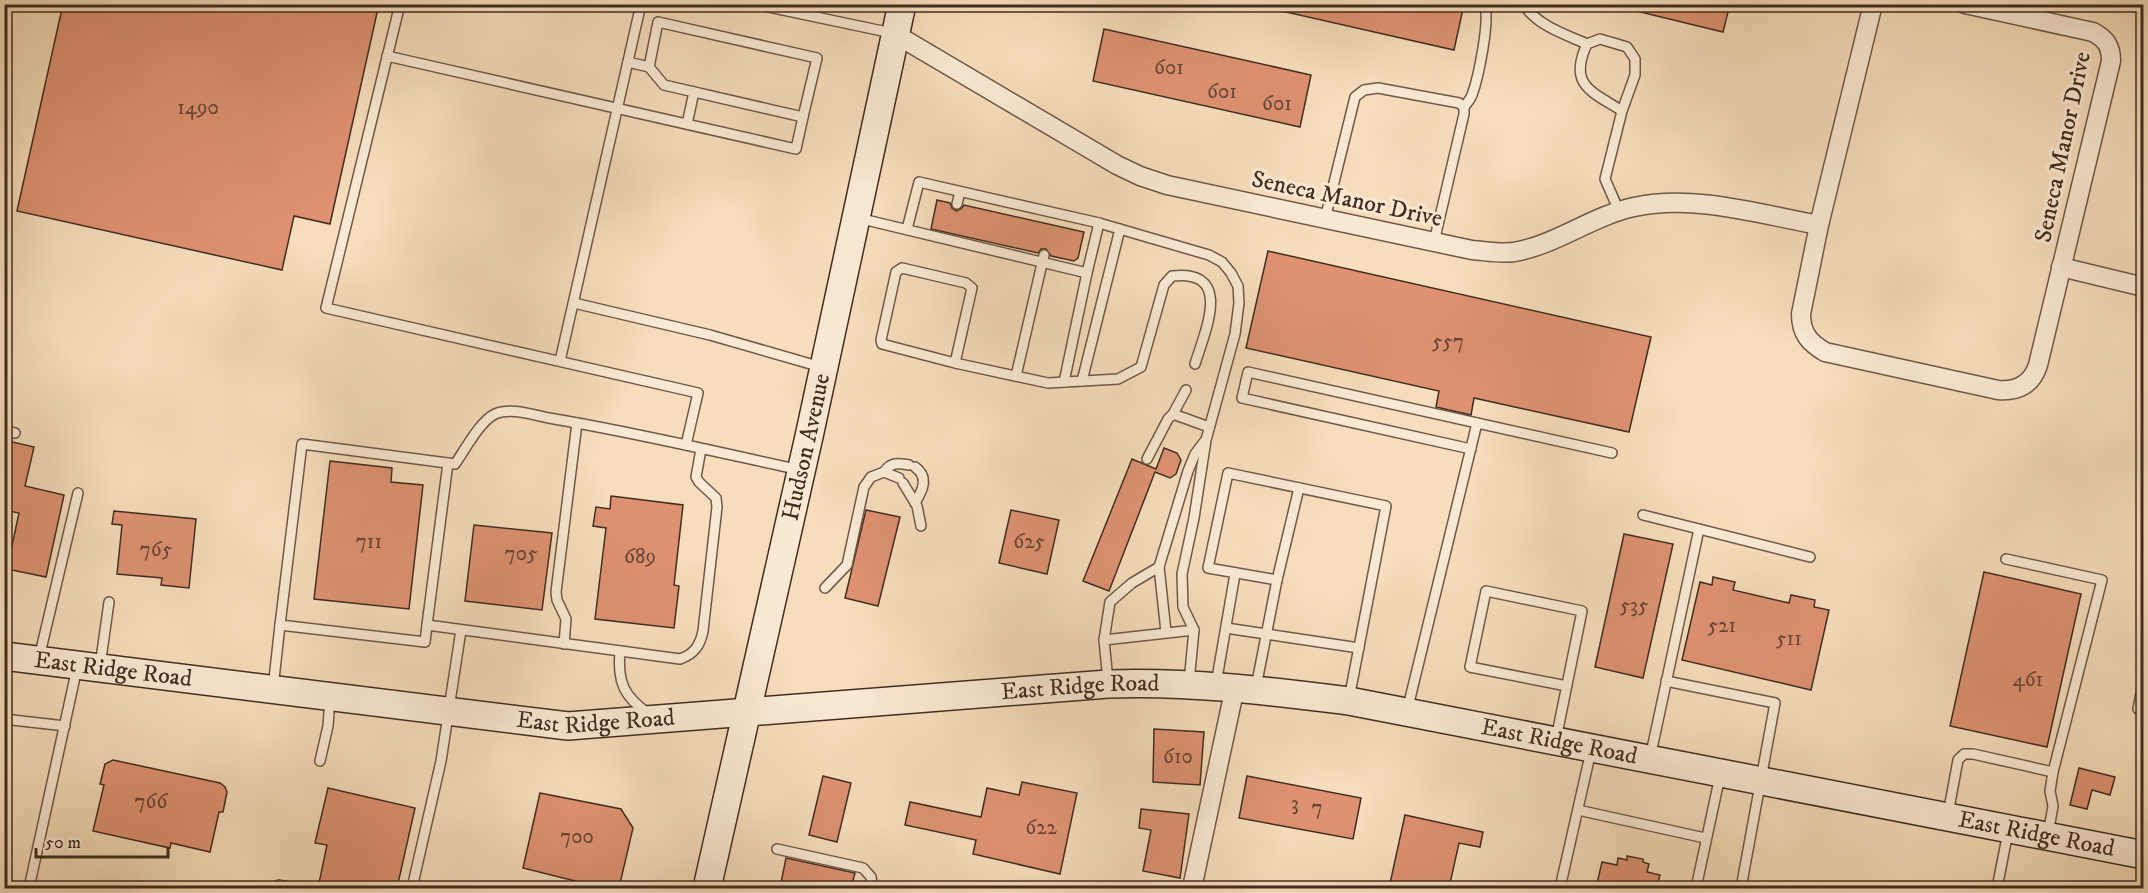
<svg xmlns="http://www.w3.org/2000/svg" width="2148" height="893" font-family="'IM FELL DW Pica',serif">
<rect width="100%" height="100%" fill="#f6ddbb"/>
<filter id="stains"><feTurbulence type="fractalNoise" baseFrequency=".00333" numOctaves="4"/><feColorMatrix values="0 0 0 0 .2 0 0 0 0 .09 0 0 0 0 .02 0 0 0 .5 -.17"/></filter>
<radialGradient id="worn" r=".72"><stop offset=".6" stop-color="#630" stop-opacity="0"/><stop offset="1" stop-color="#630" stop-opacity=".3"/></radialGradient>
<g fill="#de9272" stroke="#412d21" stroke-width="1.5">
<polygon points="63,4 379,4 330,224 294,216 282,270 17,211"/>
<polygon points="1278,4 1464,4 1454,50 1277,10"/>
<polygon points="1633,4 1730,4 1723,32 1632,10"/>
<polygon points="1104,29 1311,75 1300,127 1093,81"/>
<polygon points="937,200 950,203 952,208 956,211 961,209 964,205 1084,232 1078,258 1074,261 1051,256 1046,249 1041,249 1038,253 931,229"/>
<polygon points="1268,251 1651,337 1629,432 1474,398 1471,415 1436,407 1439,391 1246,348"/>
<polygon points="4,440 34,447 25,486 64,495 46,577 7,569 19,513 4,510"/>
<polygon points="1164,448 1177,453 1181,460 1176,474 1170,478 1155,472 1109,591 1083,581 1132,459 1156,469"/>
<polygon points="330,461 392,468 391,482 423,485 409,609 314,599"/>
<polygon points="611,496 683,505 674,585 679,586 674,628 595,619 606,528 593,526 596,507 610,509"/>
<polygon points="866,510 900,517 878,606 845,598"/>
<polygon points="1011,510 1059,520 1047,574 999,563"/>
<polygon points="114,511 196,519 189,588 161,585 162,578 117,574 122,525 112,524"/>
<polygon points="474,525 552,533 542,610 465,601"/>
<polygon points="1624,534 1673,544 1643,678 1595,667"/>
<polygon points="1984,572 2081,594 2047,747 1950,726"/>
<polygon points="1713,577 1735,582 1733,590 1789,603 1791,595 1815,600 1814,607 1829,610 1811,690 1682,660 1700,582 1712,585"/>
<polygon points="1154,729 1204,732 1200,785 1153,782"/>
<polygon points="113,760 220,783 225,787 227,792 223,812 219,812 210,852 171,843 170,848 93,831 104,785 100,784 105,764"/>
<polygon points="2079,768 2115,777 2110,795 2092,790 2087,809 2070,805"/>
<polygon points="823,776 851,783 837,842 809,835"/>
<polygon points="1247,776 1361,798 1353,839 1239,818"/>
<polygon points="1022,782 1077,793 1060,874 973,854 976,840 905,825 910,802 981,817 987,788 1019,795"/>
<polygon points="328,788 415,808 397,888 318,888 327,845 315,843"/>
<polygon points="540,793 621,809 633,828 619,888 603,888 523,868"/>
<polygon points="1141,809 1189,814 1180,878 1143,871 1151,830 1139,828"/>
<polygon points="1405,815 1483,832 1480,847 1459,843 1449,888 1389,888"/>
<polygon points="1627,856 1643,859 1643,862 1649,864 1647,872 1660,875 1657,888 1596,888 1602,862 1617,865 1618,858 1627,860"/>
<polygon points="786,858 855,873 851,888 802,888 781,883"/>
</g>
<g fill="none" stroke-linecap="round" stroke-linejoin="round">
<defs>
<g id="service">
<polyline points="400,4 326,308 698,393 686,445"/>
<polyline points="754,4 892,33"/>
<path d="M 1523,4 C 1538,26 1564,34 1587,44"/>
<polyline points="387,56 796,149 803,117 664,85 649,67 628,62"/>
<polyline points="649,67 658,22 817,58 803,117"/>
<path d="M 1464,107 C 1467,103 1470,100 1472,95 C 1478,79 1491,18 1484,4"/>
<polyline points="687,124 694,92"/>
<polyline points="957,204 960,192"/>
<path d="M 1619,211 L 1605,179 L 1622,111 L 1635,75 L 1635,59 L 1627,47 L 1600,39 L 1587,44 C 1568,85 1591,91 1622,111"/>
<polyline points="858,218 1087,273 1099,223"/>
<polyline points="1325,219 1355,97 1364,90 1378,88 1459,103 1464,107 1464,114 1434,242"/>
<polyline points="907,229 919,182 1099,223 1209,255 1222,262 1231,273 1238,286 1239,303 1235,334 1206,440 1194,518 1182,574 1183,607 1194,630 1189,682"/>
<polyline points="574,303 710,335 821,367"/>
<polyline points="560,361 641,4"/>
<path d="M 955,363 L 972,288 L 966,283 L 902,268 L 896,272 L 881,340 L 882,344 L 955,363 L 1048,383 L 1118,379 L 1141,367 L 1164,285 L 1172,276 C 1234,269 1205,331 1195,364"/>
<polyline points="1016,376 1044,255"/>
<polyline points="1082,381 1120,229"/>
<polyline points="1064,382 1087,273"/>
<polyline points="1173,414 1209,427"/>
<polyline points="4,431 15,433"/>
<path d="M 701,449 L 696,477 L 699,482 L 716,498 L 717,507 L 703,631 C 700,646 694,654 680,659 L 427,625 L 425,642 L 280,625 L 302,444 L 455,464 C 465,450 480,421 495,414 C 511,407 533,415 549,418 C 633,432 717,452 800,470"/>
<polyline points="1471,449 1242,398 1248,372 1612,453"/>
<polyline points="1147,459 1168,419 1173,414 1186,390"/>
<path d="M 915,467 C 929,477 923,490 915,503"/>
<path d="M 884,472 C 891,462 898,463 909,465"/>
<polyline points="903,483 917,506 921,526"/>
<polyline points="1643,515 1699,529"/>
<polyline points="2006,559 2102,580 2053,772 2050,791 2053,806 2048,834"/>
<polyline points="1277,580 1299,488"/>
<polyline points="825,588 847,565 864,487 871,477 884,472 899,478"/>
<polyline points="427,625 448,463"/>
<polyline points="1226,628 1359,648"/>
<polyline points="1166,632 1159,567 1188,471 1195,454 1204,442"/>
<polyline points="1104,640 1110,602 1132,583 1159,567"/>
<polyline points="564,644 566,619 557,600 556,592 577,423"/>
<path d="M 620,651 C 617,682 624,697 649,714"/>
<polyline points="39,658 78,493"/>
<polyline points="100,666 109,602"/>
<polyline points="2144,678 2138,709 2144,710"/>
<polyline points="1108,681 1104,640 1194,630"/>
<polyline points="1666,681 1775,703 1741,888"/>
<polyline points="1216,684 1235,574"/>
<polyline points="1256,687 1277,580 1208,568 1228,473 1386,506 1349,699"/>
<polyline points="273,688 280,625"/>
<polyline points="1407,711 1477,423"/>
<polyline points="4,719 65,726"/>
<polyline points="1556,739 1582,611 1486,591 1470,667 1567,686"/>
<polyline points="1650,758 1699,529 1810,557"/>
<polyline points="320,761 328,726 330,699"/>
<polyline points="1578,810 1705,838"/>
<polyline points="1948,814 1958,760 1964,754 1973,754 2053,772"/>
<polyline points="777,849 863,868 871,877 873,888"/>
<polyline points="279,885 293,888"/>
<polyline points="29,888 77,668"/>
<polyline points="412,888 441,761 461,630"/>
<polyline points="1560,888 1591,751"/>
<polyline points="1696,888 1720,776"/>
<polyline points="1997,888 2008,832"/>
</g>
<g id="minor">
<path d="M 1873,4 L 1819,225 L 1801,314 C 1801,334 1810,343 1825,352 L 1998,390 C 2018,392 2032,384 2038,365 L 2111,61 C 2111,46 2106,39 2093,32 L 1965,4"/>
<path d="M 895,34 L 1117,165 L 1140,176 L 1167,185 L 1472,250 C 1486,251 1500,254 1514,252 C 1556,245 1592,216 1634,207 C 1695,194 1758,214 1819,225"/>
<polyline points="2061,267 2144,287"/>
<polyline points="1192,888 1235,687"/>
</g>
<g id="secondary">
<path id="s1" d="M 4,656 L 568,726 L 1108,684 C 1190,681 1268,691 1349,701 L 2144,855"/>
<path id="s2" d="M 707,888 L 810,432 L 902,4"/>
</g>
</defs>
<use href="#service" stroke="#6e5948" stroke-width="12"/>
<use href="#minor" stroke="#6e5948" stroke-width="21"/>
<use href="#secondary" stroke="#412d21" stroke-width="30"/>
<use href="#service" stroke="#f9e9d3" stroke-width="9"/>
<use href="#minor" stroke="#f9e9d3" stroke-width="18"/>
<use href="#secondary" stroke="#f9e9d3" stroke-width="27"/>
</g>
<g text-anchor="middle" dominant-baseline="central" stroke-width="6" stroke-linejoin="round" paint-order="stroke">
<g font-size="21" fill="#684635">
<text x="1169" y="68">601</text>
<text x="1222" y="92">601</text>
<text x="1277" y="104">601</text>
<text x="198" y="108">1490</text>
<text x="1448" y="342">557</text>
<text x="369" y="542">711</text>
<text x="1029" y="542">625</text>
<text x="156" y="550">765</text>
<text x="521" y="554">705</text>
<text x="640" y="557">689</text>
<text x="1634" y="606">535</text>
<text x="1722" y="626">521</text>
<text x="1789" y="639">511</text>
<text x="2028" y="680">461</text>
<text x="1178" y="757">610</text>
<text x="151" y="802">766</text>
<text x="1295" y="804">3</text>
<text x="1317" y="808">7</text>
<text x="1041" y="828">622</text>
<text x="577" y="837">700</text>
</g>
<g font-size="24" fill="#412d21" stroke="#f9e9d3">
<text transform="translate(2063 147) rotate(-78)">Seneca Manor Drive</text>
<text transform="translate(1347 199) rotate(12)">Seneca Manor Drive</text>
<text stroke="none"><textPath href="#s2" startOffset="452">Hudson Avenue</textPath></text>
<text stroke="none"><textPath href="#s1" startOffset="110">East Ridge Road</textPath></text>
<text stroke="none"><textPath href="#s1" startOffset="1082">East Ridge Road</textPath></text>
<text stroke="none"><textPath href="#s1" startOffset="596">East Ridge Road</textPath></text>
<text stroke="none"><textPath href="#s1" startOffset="1566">East Ridge Road</textPath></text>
<text stroke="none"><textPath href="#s1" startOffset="2052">East Ridge Road</textPath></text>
</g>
</g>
<rect width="2148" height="893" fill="none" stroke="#f6ddbb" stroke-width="24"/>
<rect x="6" y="6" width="2136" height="881" fill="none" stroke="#412d21" stroke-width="3"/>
<rect x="12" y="12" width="2124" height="869" fill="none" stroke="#412d21" stroke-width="1.5"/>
<path d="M36 848v9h132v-9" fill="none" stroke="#412d21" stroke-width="3"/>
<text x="45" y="848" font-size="18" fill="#412d21" stroke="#f9e9d3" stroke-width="4.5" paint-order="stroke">50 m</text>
<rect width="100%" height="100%" filter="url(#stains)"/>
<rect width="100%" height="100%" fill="url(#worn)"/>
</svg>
